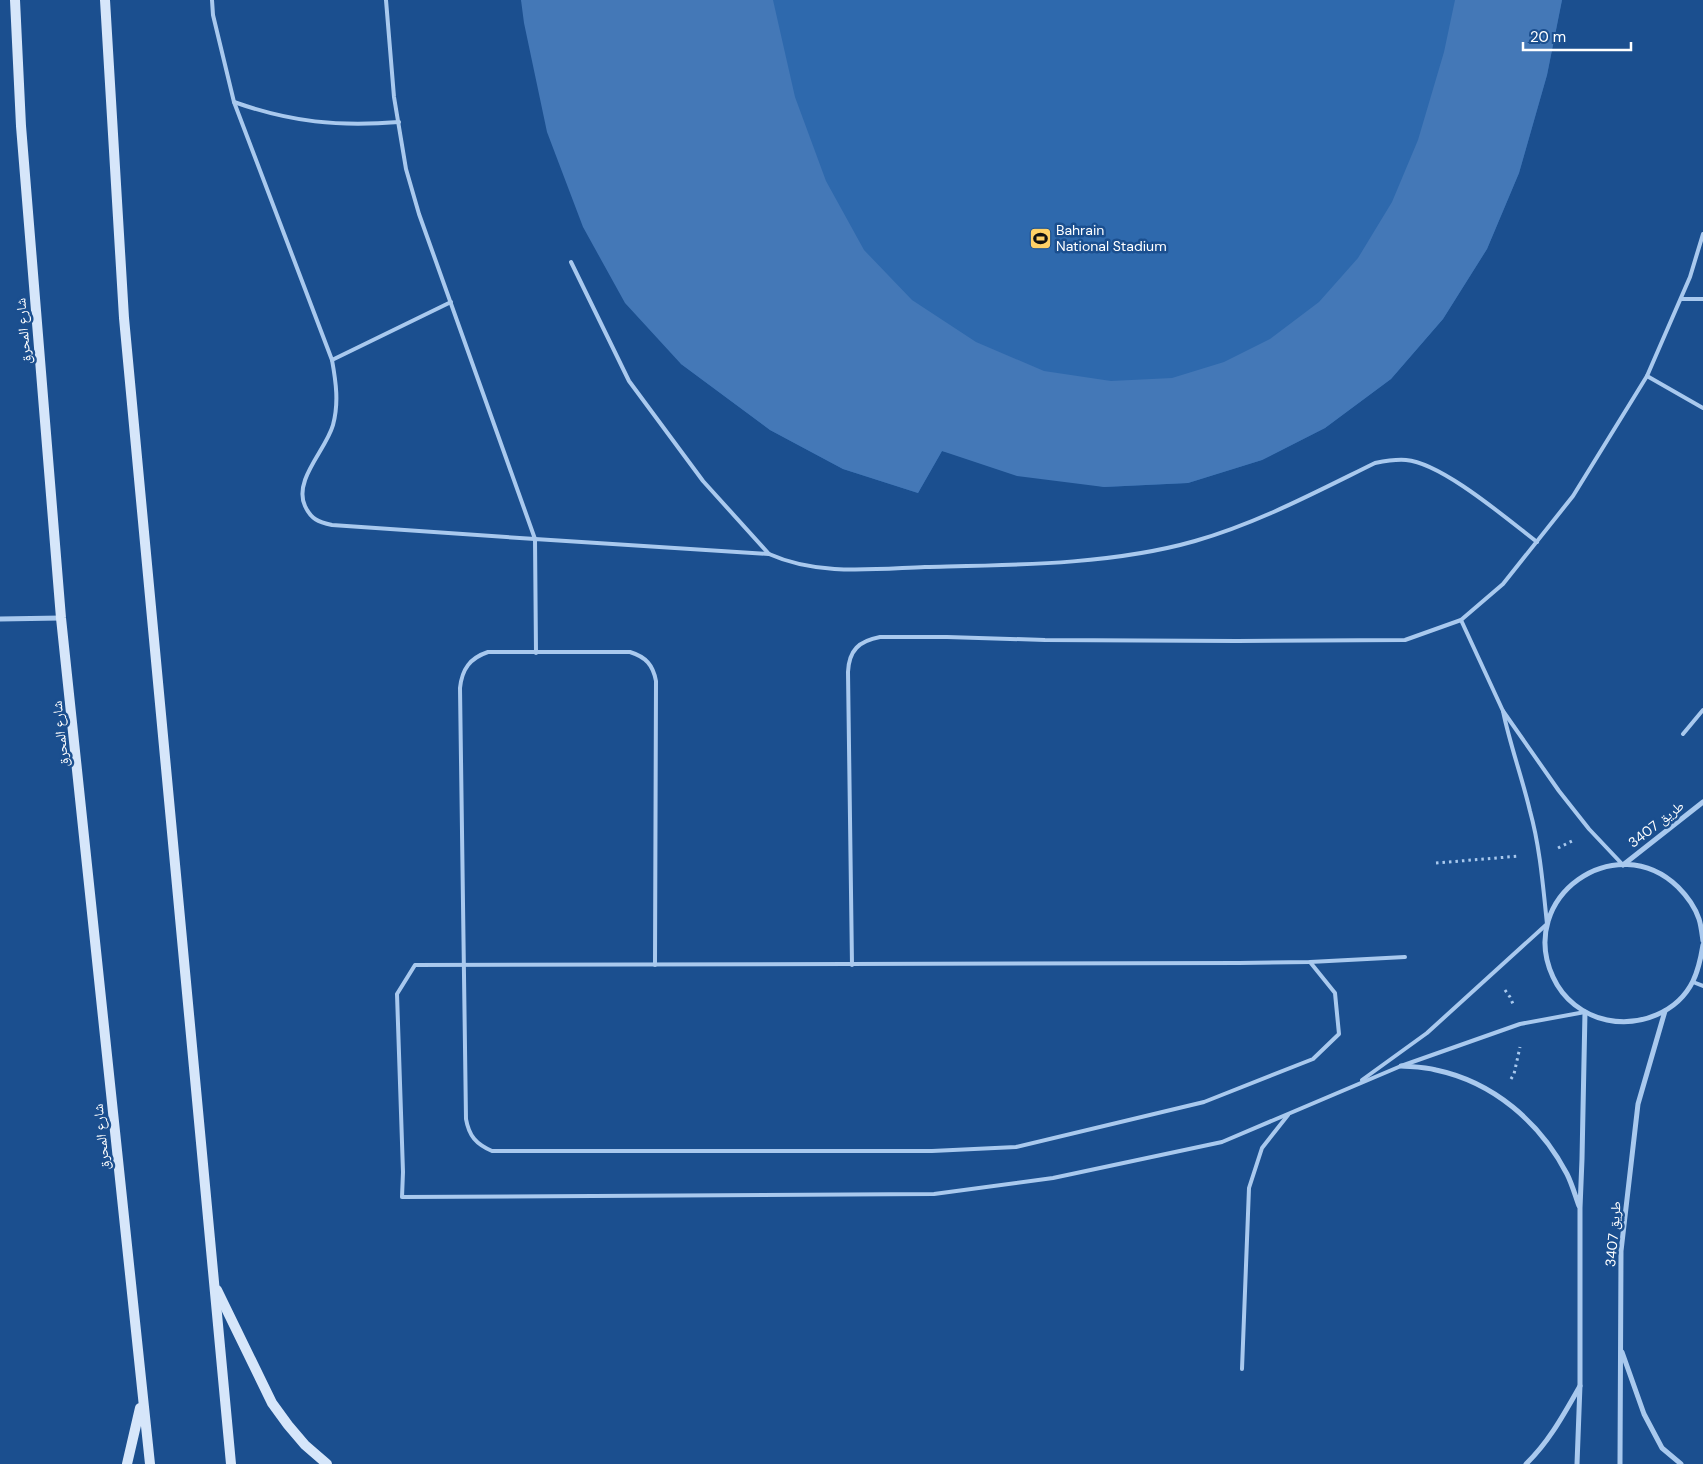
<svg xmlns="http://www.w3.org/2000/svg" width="1703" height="1464" font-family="'DM Sans','Noto Naskh Arabic',sans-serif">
<rect width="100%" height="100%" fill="#1b4f8f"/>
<polygon fill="#2e69ad" points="521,0 1562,0 1547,75 1519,173 1487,249 1443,319 1391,379 1325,428 1262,460 1188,483 1104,487 942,451 918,493 843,469 770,430 681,364"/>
<polygon fill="#4478b7" points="521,0 773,0 795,97 826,181 864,250 912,300 976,342 1044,371 1111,381 1172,378 1224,362 1270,339 1319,302 1358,258 1392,202 1418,140 1444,52 1455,0 1562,0 1547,75 1519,173 1487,249 1443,319 1391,379 1325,428 1262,460 1188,483 1104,487 1017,476 942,451 918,493 843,469 770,430 681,364 625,303 583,227 547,132 524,23"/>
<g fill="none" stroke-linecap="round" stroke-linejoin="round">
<g stroke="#a9c9ee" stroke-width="3" stroke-dasharray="2.5 4" stroke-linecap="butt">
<polyline points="1558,848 1572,841"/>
<polyline points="1436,863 1520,856"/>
<polyline points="1505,990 1510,997 1513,1004"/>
<polyline points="1511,1079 1514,1074 1520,1047"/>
</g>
<g stroke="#a9c9ee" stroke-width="4">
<path d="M 212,0 L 213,15 L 234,102 L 332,360 C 336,382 339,403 333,425 C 326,450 293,480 305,506 C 311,519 318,522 332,525 L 535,539 L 419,214 L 406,169 L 394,97 L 386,0"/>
<path d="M 234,102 C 291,122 338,127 399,122"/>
<polyline points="571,262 629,381 703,481 769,554"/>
<polyline points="1681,299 1703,299"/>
<polyline points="332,360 451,302"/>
<polyline points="1647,376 1703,408"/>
<polyline points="1461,620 1503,711 1559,791 1589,829 1623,865"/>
<path d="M 536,653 L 535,539 L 769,554 C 818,576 873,569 925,567 C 1013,565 1111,565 1195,541 C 1258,523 1316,492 1375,463 C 1385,461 1395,459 1406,460 C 1442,463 1507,519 1537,542"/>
<polyline points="1683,734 1703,710"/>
<polyline points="1405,957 1310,962 1239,963 415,965 397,994 403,1172 402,1197 934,1194 1053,1178 1222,1142 1401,1066 1520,1024 1585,1012"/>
<path d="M 655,965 L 656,681 C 653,665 646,657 630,652 L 488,652 C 470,658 462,669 460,688 L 466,1119 C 469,1136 476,1144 492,1151 L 932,1151 L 1016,1147 L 1204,1102 L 1313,1059 L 1339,1034 L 1335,993 L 1310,962"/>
<path d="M 852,965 L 848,672 C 849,650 859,641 880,637 L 947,637 L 1045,640 L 1237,641 L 1405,640 L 1461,620 L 1503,584 L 1573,496 L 1647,376 L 1690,277 L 1703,234"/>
<polyline points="1693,982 1703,986"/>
<path d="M 1362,1080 L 1427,1033 L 1547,924 C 1543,886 1540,847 1530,811 C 1522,777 1510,745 1503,711"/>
<polyline points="1242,1369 1249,1188 1262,1148 1288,1115"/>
</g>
<g stroke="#a9c9ee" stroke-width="5">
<polyline points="0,619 61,618"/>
<polyline points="1623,865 1703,802"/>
<path d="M 1703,941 C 1702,934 1701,925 1699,919 C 1695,907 1687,896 1678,887 C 1616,827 1516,897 1553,977 C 1563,999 1583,1015 1607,1020 C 1640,1027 1678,1012 1693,981 C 1699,969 1701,957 1703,945"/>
<path d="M 1401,1066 C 1413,1067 1425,1067 1436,1070 C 1493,1082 1540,1122 1567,1174 C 1572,1184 1575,1195 1579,1206"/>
<polyline points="1622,1352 1644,1414 1662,1448 1681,1464"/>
<path d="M 1526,1464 C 1549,1442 1564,1414 1580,1386"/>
<polyline points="1577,1464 1580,1385 1580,1208 1582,1159 1585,1012"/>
<polyline points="1620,1464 1621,1251 1638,1104 1665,1011"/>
</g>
<g stroke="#d6e6fa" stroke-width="10">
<polyline points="15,0 21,126 61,618 150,1464"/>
<polyline points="105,0 124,318 231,1464"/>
<polyline points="217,1290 272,1403 288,1425 305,1445 327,1464"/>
<polyline points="127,1464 140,1408"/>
</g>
</g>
<defs>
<symbol id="stadium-square" viewBox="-11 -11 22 22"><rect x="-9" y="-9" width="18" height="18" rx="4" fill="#ffd166" stroke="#1b4f8f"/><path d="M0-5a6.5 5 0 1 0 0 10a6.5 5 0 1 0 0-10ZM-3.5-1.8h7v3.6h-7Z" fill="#111"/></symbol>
</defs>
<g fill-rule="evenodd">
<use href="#stadium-square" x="1028" y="226" width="25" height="25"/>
</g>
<g text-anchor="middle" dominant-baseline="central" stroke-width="5" stroke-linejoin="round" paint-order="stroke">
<g font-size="14" fill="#fff" stroke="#1b4f8f" text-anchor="start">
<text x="1056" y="230">Bahrain<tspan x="1056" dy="16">National Stadium</tspan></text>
</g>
<g font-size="14" fill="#fff" stroke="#1b4f8f">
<text transform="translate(23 331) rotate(-95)">شارع المحرق</text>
<text transform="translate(60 734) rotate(-96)">شارع المحرق</text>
<text transform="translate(1656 824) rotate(-38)">طريق 3407</text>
<text transform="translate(101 1137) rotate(-96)">شارع المحرق</text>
<text transform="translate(1613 1234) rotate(-85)">طريق 3407</text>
</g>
</g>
<path d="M1523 42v8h108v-8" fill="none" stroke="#ffffff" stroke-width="2.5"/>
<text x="1530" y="42" font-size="15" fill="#ffffff" stroke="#1b4f8f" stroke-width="4" paint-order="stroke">20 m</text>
</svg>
